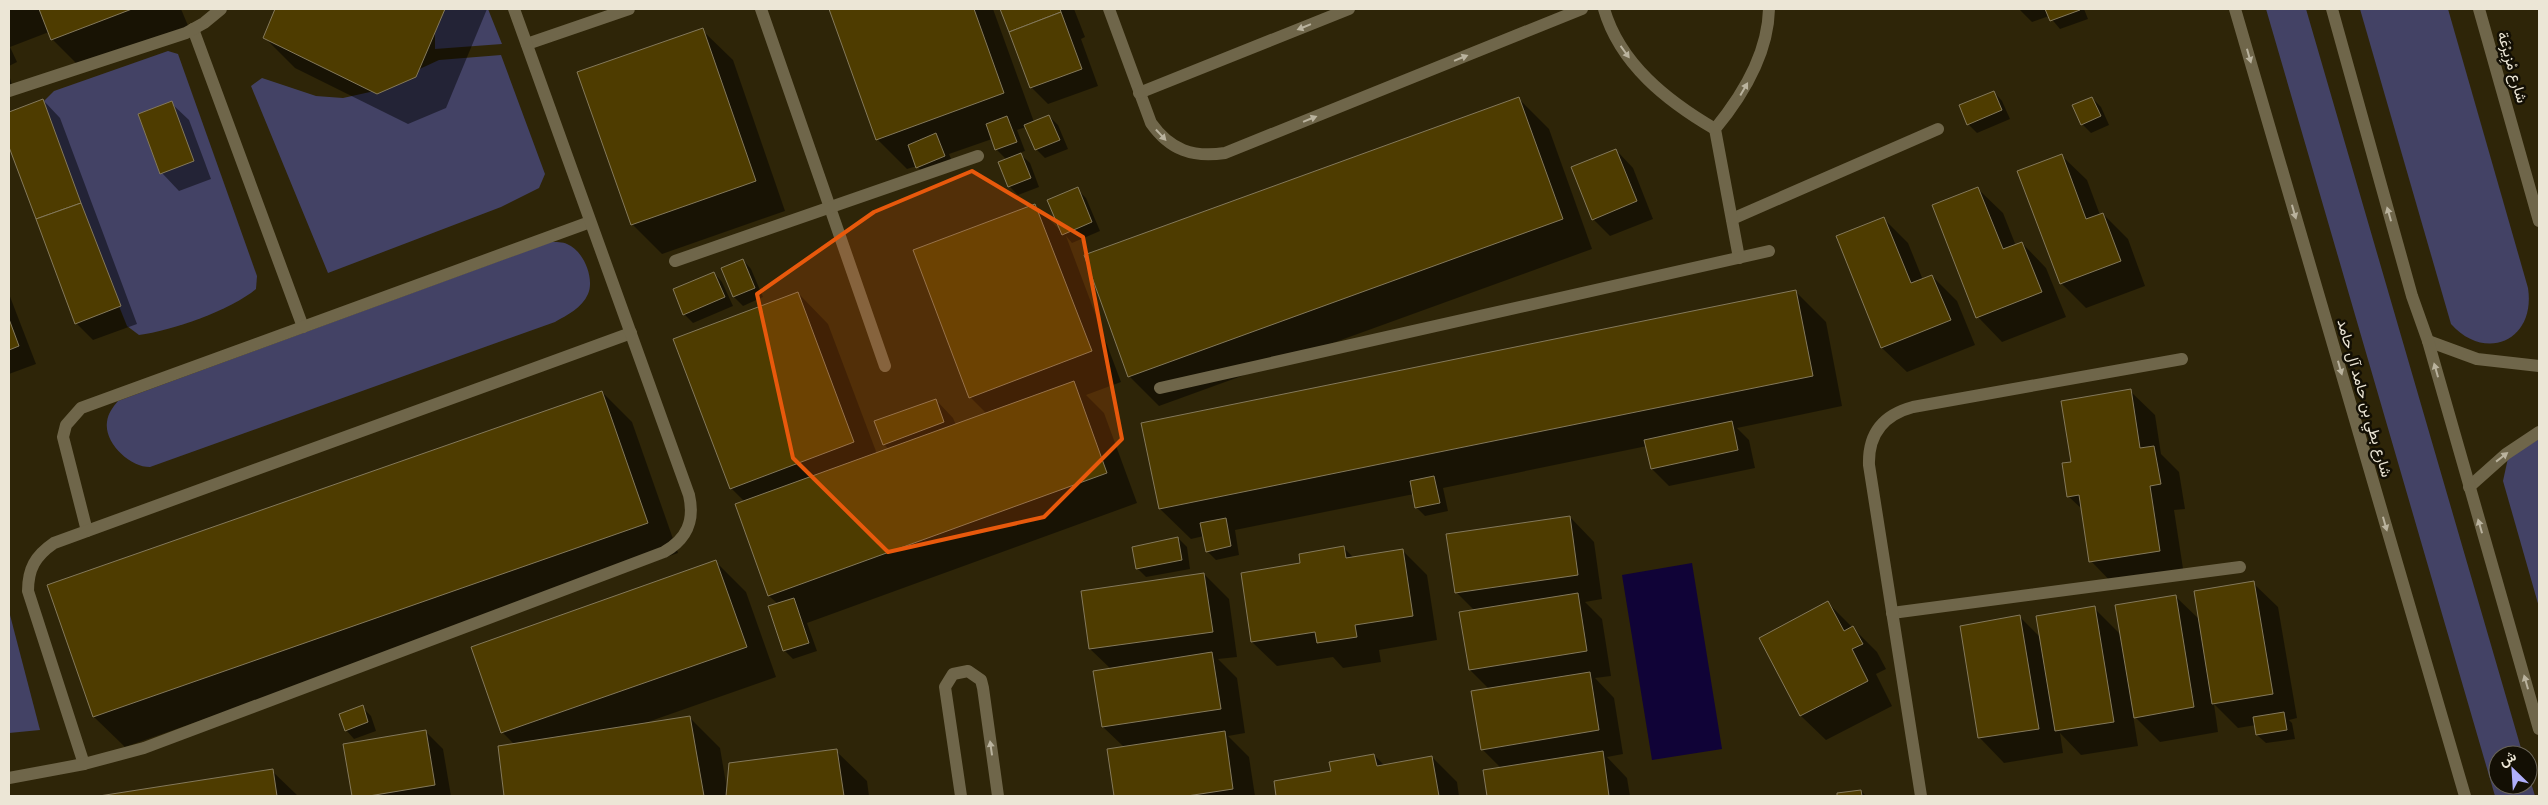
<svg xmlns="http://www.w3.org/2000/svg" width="2548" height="805" font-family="'PT Sans',Vazirmatn,sans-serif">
<rect width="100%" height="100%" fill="#2e2508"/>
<g fill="#434265">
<polygon points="442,9 488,9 502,44 435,49 435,33"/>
<polygon points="2266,9 2306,9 2523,755 2498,755 2498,785 2528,785 2528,773 2535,796 2495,796"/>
<path d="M 2360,9 L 2448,9 L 2528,288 C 2536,340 2486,363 2451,324 Z"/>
<path d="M 168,51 L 178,54 L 257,276 L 256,289 C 231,310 171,331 139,335 L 127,326 L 43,118 L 42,103 L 54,91 Z"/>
<polygon points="501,55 545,174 539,188 501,207 328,273 251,86 262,78 316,96 343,98 370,92 439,60"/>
<path d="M 551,242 C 556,242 563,242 567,244 C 583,250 595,278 588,294 C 582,308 567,315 555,322 L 150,467 C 130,467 104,443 107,422 C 108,413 113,407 118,401 Z"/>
<polygon points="2539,439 2539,607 2503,481 2508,458"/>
<polygon points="9,615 10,615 40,730 9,733"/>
</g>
<polygon fill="#100337" points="1692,563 1722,749 1652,760 1622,575"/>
<g fill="#0007">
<polygon points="9,9 181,9 189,28 82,69 52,39 49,32 10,47 17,62 9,66"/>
<polygon points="276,9 487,9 446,108 408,124 295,68 264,37"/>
<polygon points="830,9 993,9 1034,122 1049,116 1058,125 1068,149 1045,158 1036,149 1026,127 1017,130 1025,151 1019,153 1030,163 1039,187 1018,195 1009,186 1007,160 996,149 992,139 949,154 953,164 926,176 917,166 907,169 877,139"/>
<polygon points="1002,9 1074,9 1085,37 1081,39 1098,86 1048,104 1031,87"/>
<polygon points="2019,9 2084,9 2088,19 2060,29 2049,16 2032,22"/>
<polygon points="702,30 733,60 785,211 662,254 632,224"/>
<polygon points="9,75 13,88 9,90"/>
<polygon points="1994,92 2002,101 2010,119 1977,133 1968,124"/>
<polygon points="2092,98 2101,107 2109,125 2091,133 2082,124"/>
<polygon points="1519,99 1549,129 1592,249 1159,406 1129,376"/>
<polygon points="43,100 60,118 137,324 93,340 76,323 9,143 9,113"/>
<polygon points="171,103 189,120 211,179 179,191 162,173"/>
<polygon points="1616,150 1633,168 1653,219 1610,236 1593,219"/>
<polygon points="2062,156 2087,180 2100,215 2103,214 2128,239 2145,286 2086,308 2061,283"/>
<polygon points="1077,189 1086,198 1100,231 1072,243 1066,236 1121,382 1086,395 1104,413 1137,503 807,623 817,651 793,659 784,650 778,604 769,596 745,502 731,488 798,293 828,324 877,454 889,450 884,444 936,400 953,418 956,425 987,414 970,397 1035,205 1063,233"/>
<polygon points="1978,189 2003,213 2016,246 2022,243 2046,268 2066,317 2002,342 1978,317 1934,206"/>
<polygon points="1883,218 1908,243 1923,280 1932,276 1957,301 1975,345 1907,372 1882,348 1837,237"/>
<polygon points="743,260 751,269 763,297 743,306 734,297 722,269"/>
<polygon points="714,273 722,282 733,306 693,323 684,314"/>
<polygon points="1795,291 1826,322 1842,406 1737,428 1749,440 1755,468 1669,486 1652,469 1647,446 1443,488 1448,511 1425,516 1416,507 1414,494 1235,530 1239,555 1216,560 1207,551 1204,536 1191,539 1160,509"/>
<polygon points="9,294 36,364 9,374"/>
<polygon points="2130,391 2155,415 2161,454 2179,472 2185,509 2174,510 2184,575 2115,586 2091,561 2083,510 2068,496 2072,463"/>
<polygon points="602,392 632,422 678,553 125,747 94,717 49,586"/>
<polygon points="1570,517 1594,542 1602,599 1585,602 1602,619 1611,676 1595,678 1614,698 1623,754 1607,757 1627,778 1630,796 1488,796 1485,771 1501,768 1482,749 1490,690 1470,670 1475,611 1456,592"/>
<polygon points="1178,538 1187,547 1190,569 1146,577 1137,568"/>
<polygon points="1344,548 1354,558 1402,550 1427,575 1437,640 1379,650 1381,662 1343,668 1333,657 1277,666 1252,642 1302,564"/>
<polygon points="716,562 746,592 776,677 645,723 690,718 720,748 727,789 836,751 867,781 869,796 505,796 500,747 515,745 502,732"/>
<polygon points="1204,574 1229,599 1237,657 1218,659 1237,678 1245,733 1228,736 1249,757 1255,796 1115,796 1108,750 1124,747 1103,727 1111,669 1090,649 1083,592"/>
<polygon points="2253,583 2278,607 2297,718 2289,720 2292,723 2295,739 2266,743 2257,735 2256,725 2238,728 2214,704 2218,732 2160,742 2133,715 2138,746 2081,755 2060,733 2063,753 2004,763 1980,738 1961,627 2020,617 2041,638 2094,608 2121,635 2175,596 2200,620"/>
<polygon points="1828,603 1877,652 1886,669 1876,674 1892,706 1826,740 1801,716 1760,638"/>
<polygon points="362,707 371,716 376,731 354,739 346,730"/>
<polygon points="426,732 443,749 451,796 353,796 345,745"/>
<polygon points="1374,755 1384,765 1432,757 1457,782 1459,796 1278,796 1275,782 1333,772"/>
<polygon points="272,771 298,796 108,796"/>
<polygon points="1861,791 1866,796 1838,796 1838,794"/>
</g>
<g fill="#4e3c00" stroke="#84795b">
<polygon points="39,9 132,9 51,40"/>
<polygon points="275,9 445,9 416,77 377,94 263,38"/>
<polygon points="829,9 974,9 1004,93 876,140"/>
<polygon points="1000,9 1060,9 1061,12 1009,32"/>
<polygon points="2045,9 2079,9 2080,10 2050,21"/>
<polygon points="1061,12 1082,69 1030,88 1009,32"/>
<polygon points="703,28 756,181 631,225 577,72"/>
<polygon points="1994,91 2002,110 1967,125 1959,105"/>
<polygon points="1519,97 1563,219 1128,377 1084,255"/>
<polygon points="2092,97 2101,116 2081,125 2072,105"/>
<polygon points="43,99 81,203 36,219 9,147 9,112"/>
<polygon points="172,101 194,161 160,174 138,114"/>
<polygon points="1049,115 1060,140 1035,150 1024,125"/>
<polygon points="1007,116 1017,142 995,150 986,124"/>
<polygon points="936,133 945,156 916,168 908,145"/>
<polygon points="1616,149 1637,201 1592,220 1571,167"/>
<polygon points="1021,153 1031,178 1008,187 998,162"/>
<polygon points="2062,154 2086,219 2103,213 2121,261 2060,284 2017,171"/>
<polygon points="1078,187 1092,222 1062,235 1047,200"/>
<polygon points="1978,187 2003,249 2022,242 2042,292 1976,318 1932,205"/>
<polygon points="81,203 121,306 75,324 36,219"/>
<polygon points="1035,204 1092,351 969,398 913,250"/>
<polygon points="1884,217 1911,283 1932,275 1951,320 1881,348 1836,236"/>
<polygon points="743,259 755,288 733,297 721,268"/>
<polygon points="714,272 725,297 683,315 673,289"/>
<polygon points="1796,290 1813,376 1159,509 1141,423"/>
<polygon points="798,292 854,442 730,489 673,339"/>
<polygon points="9,319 19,346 9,350"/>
<polygon points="1074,381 1107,473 768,596 735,504"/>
<polygon points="2131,389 2140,448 2154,446 2161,484 2150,486 2160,551 2089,562 2079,495 2067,497 2062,463 2071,462 2061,401"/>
<polygon points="602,391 648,523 93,717 47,585"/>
<polygon points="936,399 944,422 883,445 874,421"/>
<polygon points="1732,421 1738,450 1651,469 1644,440"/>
<polygon points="1434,476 1440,503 1415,508 1410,481"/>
<polygon points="1570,516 1578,575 1455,593 1446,534"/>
<polygon points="1226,518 1231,546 1206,552 1200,523"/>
<polygon points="1178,537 1182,560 1136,569 1132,547"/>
<polygon points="1344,546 1346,558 1403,549 1413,616 1355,625 1357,637 1317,643 1315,632 1251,642 1241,573 1300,563 1299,554"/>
<polygon points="716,560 747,647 501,733 471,647"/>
<polygon points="1204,573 1213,632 1089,649 1081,591"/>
<polygon points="2254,581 2273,694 2212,704 2194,591"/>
<polygon points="1578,593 1587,651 1469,670 1459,612"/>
<polygon points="2176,595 2194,707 2134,718 2115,605"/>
<polygon points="794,598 809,643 783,651 768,606"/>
<polygon points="1828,601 1844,631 1853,626 1863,644 1852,649 1868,681 1800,716 1759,638"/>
<polygon points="2095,606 2114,722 2055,731 2036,616"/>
<polygon points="2020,615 2039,729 1978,738 1960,626"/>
<polygon points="1212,652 1221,709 1102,727 1093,671"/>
<polygon points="1590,672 1599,730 1481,750 1471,691"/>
<polygon points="363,705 368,722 345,731 339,714"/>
<polygon points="2284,712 2287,730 2256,735 2253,717"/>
<polygon points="690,716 704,796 504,796 498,746"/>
<polygon points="426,730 435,785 369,796 352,796 343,744"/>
<polygon points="1225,731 1233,789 1187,796 1114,796 1107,749"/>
<polygon points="837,749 844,796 726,796 729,763"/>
<polygon points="1603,751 1609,796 1487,796 1483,770"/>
<polygon points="1374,754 1377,766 1432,756 1439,796 1276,796 1274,781 1331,771 1329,762"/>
<polygon points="273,769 277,796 99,796"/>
<polygon points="1861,790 1862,796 1837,796 1837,793"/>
</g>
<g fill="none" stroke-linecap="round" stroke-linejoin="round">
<g stroke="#6f664a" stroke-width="12">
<polyline points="761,9 885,366"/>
<path d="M 1109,9 L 1151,123 C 1170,150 1193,158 1225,153 L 1582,9"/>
<path d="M 1604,9 C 1620,64 1667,101 1715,129"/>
<polyline points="193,29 303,327"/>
<polyline points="527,44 629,9"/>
<polyline points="9,91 186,33 204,23 221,9"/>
<polyline points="1139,93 1349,9"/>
<polyline points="1732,219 1938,129"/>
<path d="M 1739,258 L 1715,129 C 1743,95 1768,54 1769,9"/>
<polyline points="675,261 978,156"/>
<polyline points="2428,341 2477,359 2539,366"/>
<polyline points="1160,388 1769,251"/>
<polyline points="2469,487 2506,454 2539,432"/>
<polyline points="87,531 63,437 66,425 81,408 590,222"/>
<polyline points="1892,613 2240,567"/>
<path d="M 84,764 L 28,591 C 28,569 35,556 54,543 L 631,333"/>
<path d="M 9,778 L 84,764 L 144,748 L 664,552 C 687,539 695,521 689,495 L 514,9"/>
<polyline points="961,796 945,687 953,674 968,671 981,680 983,688 998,796"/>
<path d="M 1921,796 L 1869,465 C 1868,434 1883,415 1913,407 L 2182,359"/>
</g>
<polyline stroke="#6f664a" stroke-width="12" points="2479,9 2539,221"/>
<g stroke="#6f664a" stroke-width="12">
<polyline points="2235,9 2465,796"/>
<polyline points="2332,9 2412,296 2428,341 2539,729"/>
</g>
</g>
<defs><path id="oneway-solid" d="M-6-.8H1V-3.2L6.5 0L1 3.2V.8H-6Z" transform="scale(1.25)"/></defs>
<g fill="#bab39e">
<use href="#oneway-solid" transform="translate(1304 27) rotate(158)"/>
<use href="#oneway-solid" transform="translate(1625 52) rotate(54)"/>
<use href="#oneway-solid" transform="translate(2249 56) rotate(74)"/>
<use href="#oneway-solid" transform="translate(1461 58) rotate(-22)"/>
<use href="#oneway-solid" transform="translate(1744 89) rotate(-60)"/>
<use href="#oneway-solid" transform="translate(1310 119) rotate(-22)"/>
<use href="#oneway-solid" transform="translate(1161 135) rotate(47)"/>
<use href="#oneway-solid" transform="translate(2294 212) rotate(74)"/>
<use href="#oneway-solid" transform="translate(2389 214) rotate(-106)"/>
<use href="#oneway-solid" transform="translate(2340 368) rotate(74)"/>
<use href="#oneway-solid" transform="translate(2436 370) rotate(-106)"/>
<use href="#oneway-solid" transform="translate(2502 457) rotate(-38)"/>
<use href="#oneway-solid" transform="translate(2385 524) rotate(74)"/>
<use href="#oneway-solid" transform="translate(2480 526) rotate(-106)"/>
<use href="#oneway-solid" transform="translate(2526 682) rotate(-106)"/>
<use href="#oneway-solid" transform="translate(991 748) rotate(-98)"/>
</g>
<path fill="#e8590c" fill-opacity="0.2" stroke="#e8590c" stroke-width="4" stroke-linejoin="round" d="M 972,171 L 1083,237 L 1122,439 L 1044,517 L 888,552 L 793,458 L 757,294 L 874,212 Z"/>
<g text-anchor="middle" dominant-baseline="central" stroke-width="5" stroke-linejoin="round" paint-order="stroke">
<g font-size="15" fill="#ece6d6" stroke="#130f04">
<text transform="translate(2513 67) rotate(74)">شارع مْزِيرْعَة</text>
<text transform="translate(2365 398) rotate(74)">شارع بطي بن حامد آل حامد</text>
</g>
</g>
<rect width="2548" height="805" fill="none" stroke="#ece6d6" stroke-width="20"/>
<g transform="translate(2513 770) rotate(335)"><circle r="24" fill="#130f04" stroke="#6a6558"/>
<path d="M0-4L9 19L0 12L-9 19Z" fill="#afaefa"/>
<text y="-8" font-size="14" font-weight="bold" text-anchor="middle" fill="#ece6d6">ش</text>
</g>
</svg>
